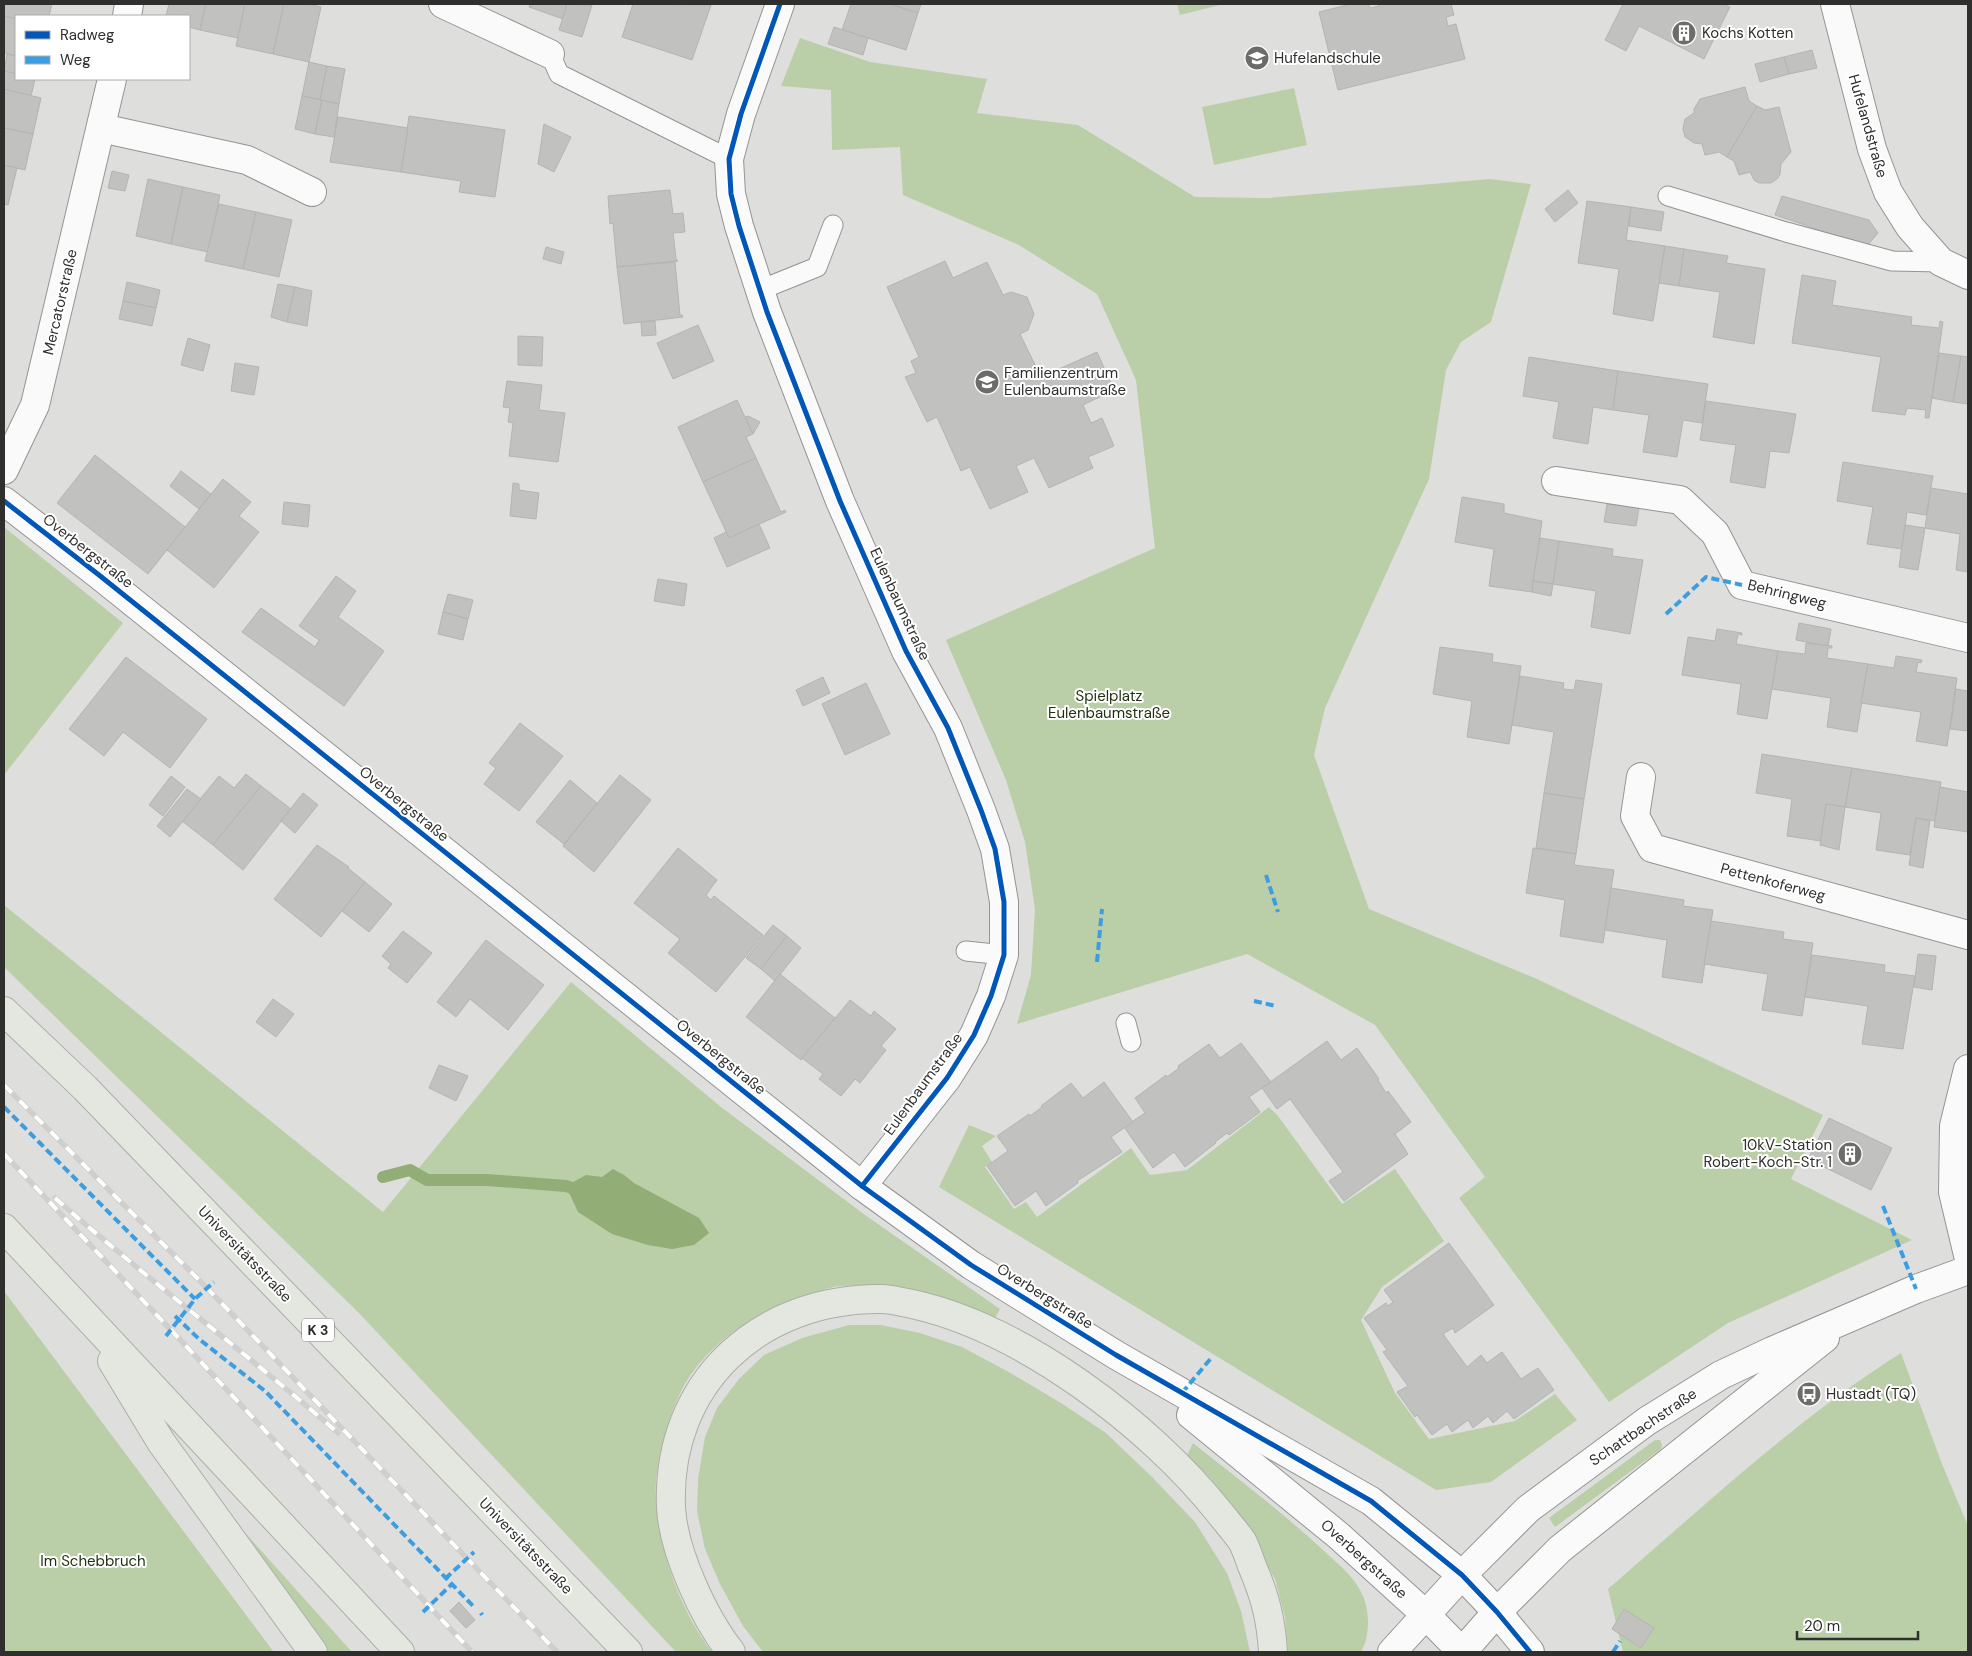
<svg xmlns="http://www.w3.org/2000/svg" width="1972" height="1656" font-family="'DM Sans',sans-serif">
<rect width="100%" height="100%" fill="#dedfdd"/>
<g fill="#bacea7">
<polygon points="1177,4 1224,4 1180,15"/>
<polygon points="800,38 870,62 987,79 977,113 1078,125 1195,197 1268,198 1490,179 1531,184 1491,322 1461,342 1446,370 1429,479 1325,708 1314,755 1369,909 1537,979 1823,1115 1791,1179 1912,1240 1728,1323 1609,1402 1459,1198 1485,1177 1375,1025 1247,954 1017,1024 1031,975 1035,909 1025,842 1006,780 946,640 1155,548 1136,380 1097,294 1019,245 903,195 900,147 832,150 831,90 781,86"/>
<polygon points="1294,88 1307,145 1214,165 1202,107"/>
<polygon points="4,527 123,623 4,775"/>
<path d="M 4,905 L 383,1212 L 571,982 L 721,1107 L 865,1215 L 1000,1309 L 995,1318 C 945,1299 897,1281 842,1286 C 835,1286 827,1289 820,1291 C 799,1297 783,1302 764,1312 C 735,1328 706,1351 688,1379 C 671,1405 653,1467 656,1498 C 659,1550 680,1611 712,1652 L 676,1652 L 359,1313 L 4,967 Z"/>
<polygon points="1269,1107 1278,1116 1342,1204 1395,1169 1444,1241 1382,1287 1361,1320 1395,1393 1429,1439 1515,1421 1555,1394 1577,1420 1491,1482 1436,1490 939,1187 969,1125 996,1136 982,1146 992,1162 985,1167 1014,1209 1026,1202 1037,1217 1131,1148 1150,1175 1187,1170"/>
<polygon points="4,1291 273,1651 275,1652 4,1652"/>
<polygon points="849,1325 881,1325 920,1333 962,1347 1007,1371 1061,1403 1106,1433 1152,1477 1195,1522 1227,1573 1241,1611 1250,1652 763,1652 743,1626 720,1584 705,1549 697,1511 698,1479 705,1437 717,1408 739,1379 764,1355 802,1338"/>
<path d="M 1901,1353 L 1942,1464 L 1968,1526 L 1968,1652 L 1623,1652 L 1608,1589 C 1703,1507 1795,1420 1901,1353 Z"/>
<polygon points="1655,1440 1660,1440 1662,1445 1661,1449 1555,1527 1549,1518"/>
<path d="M 1193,1443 C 1237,1478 1282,1512 1323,1550 C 1338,1564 1355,1577 1363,1596 C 1370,1613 1370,1636 1361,1652 L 1288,1652 L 1285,1617 L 1275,1579 L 1237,1512 L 1211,1479 L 1187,1455 Z"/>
<polygon points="203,1486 352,1652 326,1652"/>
</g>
<polygon fill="#92ad75" points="613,1169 624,1175 634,1183 699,1218 709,1233 694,1245 672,1249 648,1245 612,1234 578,1212 566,1186 586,1175 602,1177"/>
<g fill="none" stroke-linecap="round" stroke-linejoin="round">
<polyline stroke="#92ad75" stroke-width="12" points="383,1177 410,1170 427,1180 487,1180 566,1186 581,1191"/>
</g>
<g fill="#c1c2c0" stroke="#b4b5b3">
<polygon points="4,4 52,4 49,16 16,16 16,19 4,16"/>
<polygon points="169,4 206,4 200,30 189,27 189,16 166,16"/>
<polygon points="206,4 245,4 238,38 200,30"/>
<polygon points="245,4 284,4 273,54 236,46"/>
<polygon points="284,4 309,4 321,7 309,62 273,54"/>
<polygon points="530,4 567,4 563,19 529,7"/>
<polygon points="567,4 592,5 582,37 559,30"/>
<polygon points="633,4 711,5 692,60 622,37"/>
<polygon points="851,4 890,4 918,13 906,50 842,30"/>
<polygon points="890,4 921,4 918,13"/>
<polygon points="1351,4 1369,4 1370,8 1379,6 1378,4 1451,4 1454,15 1446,17 1448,26 1456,24 1465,59 1338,90 1319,12"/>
<polygon points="1623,4 1723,4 1730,7 1704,59 1639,26 1626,51 1605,40"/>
<polygon points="4,16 16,19 16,56 4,53"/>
<polygon points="834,27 868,38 863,55 828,44"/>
<polygon points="1812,50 1817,68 1789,74 1784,57"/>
<polygon points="7,54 16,56 16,74 4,71"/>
<polygon points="1784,57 1789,74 1760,82 1755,64"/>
<polygon points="309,62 327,66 320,100 302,96"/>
<polygon points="327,66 345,69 339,104 320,100"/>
<polygon points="4,71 16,74 16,79 35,79 31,96 4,89"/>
<polygon points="1745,87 1749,101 1757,106 1727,157 1719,152 1705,155 1702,144 1694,143 1685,137 1683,129 1685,119 1694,113 1694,109 1700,99"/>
<polygon points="4,89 41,98 33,134 4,128"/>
<polygon points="302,96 322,100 315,134 295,129"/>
<polygon points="322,100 339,104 334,137 315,134"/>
<polygon points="1757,106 1765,110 1779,107 1791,152 1781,164 1780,174 1778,178 1771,183 1759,183 1754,180 1750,172 1739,175 1734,161 1727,157"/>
<polygon points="409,116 505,130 495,197 459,192 461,181 401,172"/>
<polygon points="338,117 408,128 401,172 330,162"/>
<polygon points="544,124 571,137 554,172 538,164"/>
<polygon points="4,128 33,134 25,170 4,165"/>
<polygon points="4,165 17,168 8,205 4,204"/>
<polygon points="112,171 129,175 125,191 108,188"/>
<polygon points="148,179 183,187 171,244 136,236"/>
<polygon points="183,187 220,195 208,252 171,244"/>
<polygon points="670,190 673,214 683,213 685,232 673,233 676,259 678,261 617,267 613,223 610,224 608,196"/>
<polygon points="1568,190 1578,203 1555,222 1545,209"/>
<polygon points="1782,196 1869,220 1878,233 1867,246 1775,215"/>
<polygon points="1587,201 1631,207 1626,240 1665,246 1653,321 1613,314 1619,269 1578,263"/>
<polygon points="219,204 256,212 243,269 205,261"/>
<polygon points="1631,207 1664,212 1661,231 1629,226"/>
<polygon points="256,212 292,220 279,277 243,269"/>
<polygon points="1665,246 1684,249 1679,286 1659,283"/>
<polygon points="546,247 564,252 561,264 543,259"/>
<polygon points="1684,249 1728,256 1726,263 1765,269 1754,344 1713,337 1720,292 1679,286"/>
<polygon points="945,261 953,278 987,262 1003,295 1011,292 1027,297 1034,314 1028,330 1020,334 1041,377 1097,352 1114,390 1083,405 1091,423 1102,418 1114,446 1088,457 1093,468 1049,488 1034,458 1016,466 1028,492 990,509 970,467 961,471 937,417 927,422 905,377 916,373 911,361 919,357 887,287"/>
<polygon points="675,262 680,315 682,315 683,317 624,324 617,267"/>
<polygon points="1802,275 1836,281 1832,305 1912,317 1911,325 1939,328 1940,321 1943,322 1929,418 1925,418 1926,410 1907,408 1905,415 1872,411 1881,357 1792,343"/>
<polygon points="127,282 160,290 156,308 123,301"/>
<polygon points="278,284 295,287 287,322 271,317"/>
<polygon points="295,287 312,291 307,326 287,322"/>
<polygon points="123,301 156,308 152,326 119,319"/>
<polygon points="655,321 656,335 642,336 641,322"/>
<polygon points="698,325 714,361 673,379 657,343"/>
<polygon points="518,336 543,337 542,366 518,365"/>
<polygon points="188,338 210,345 203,371 181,365"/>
<polygon points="1939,353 1961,356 1953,402 1932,398"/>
<polygon points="1961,356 1968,357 1968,404 1953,402"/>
<polygon points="1529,357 1618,371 1613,410 1593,407 1588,444 1553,438 1559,402 1523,396"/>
<polygon points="235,363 259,367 254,395 231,391"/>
<polygon points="1618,371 1708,384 1702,423 1683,420 1677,457 1643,452 1649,415 1613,410"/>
<polygon points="507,381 542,385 539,410 565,413 558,462 509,456 513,423 508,422 510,408 503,407"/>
<polygon points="737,400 753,434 746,437 756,458 703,482 678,427"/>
<polygon points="1706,401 1796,414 1789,453 1770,451 1765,488 1730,482 1736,445 1700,440"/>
<polygon points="748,416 760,422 753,434 745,417"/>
<polygon points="95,455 185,527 148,574 57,503"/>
<polygon points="756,458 781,512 785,510 786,512 729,538 703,482"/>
<polygon points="1843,462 1933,476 1926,515 1907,512 1902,549 1867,544 1873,507 1837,501"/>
<polygon points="181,471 211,494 199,509 170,486"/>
<polygon points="223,479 251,502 239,516 259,532 214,588 167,550"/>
<polygon points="513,483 519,484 519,490 539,493 536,519 510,516"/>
<polygon points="1931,488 1968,494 1968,572 1956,570 1960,534 1925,528"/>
<polygon points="1462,497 1504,504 1504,513 1542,521 1532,592 1489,586 1494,549 1455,542"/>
<polygon points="284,502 310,505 308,527 282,524"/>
<polygon points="1607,504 1639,508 1636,526 1604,522"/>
<polygon points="759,524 770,548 727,567 714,538 726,532 729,538"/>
<polygon points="1905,525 1925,528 1918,570 1899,567"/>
<polygon points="1540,538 1559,541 1553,584 1533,581"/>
<polygon points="1559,541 1613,549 1612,556 1643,560 1630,634 1591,627 1596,591 1553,584"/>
<polygon points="336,576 356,591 338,617 384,651 344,706 242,632 261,608 315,647 319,640 299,626"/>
<polygon points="658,579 687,584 684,606 654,601"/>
<polygon points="1533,581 1553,584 1551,596 1532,592"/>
<polygon points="448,594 473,600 468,619 443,612"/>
<polygon points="443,612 468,619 463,640 438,634"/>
<polygon points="1799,623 1831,629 1828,646 1796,640"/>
<polygon points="1717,629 1742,633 1742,635 1738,634 1736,644 1778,651 1767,719 1737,714 1741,684 1682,675 1688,637 1715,641"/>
<polygon points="1806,643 1832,646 1832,648 1828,648 1827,658 1868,664 1857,732 1827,727 1831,698 1772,689 1778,651 1805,654"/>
<polygon points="1440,647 1493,654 1492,662 1521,666 1509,744 1467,737 1472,701 1433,694"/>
<polygon points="1896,656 1922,660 1921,663 1918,662 1916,672 1957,678 1947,746 1916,741 1921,712 1861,703 1868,664 1894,668"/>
<polygon points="126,657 207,719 170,768 123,732 104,756 69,729"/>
<polygon points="1520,676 1564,683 1563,689 1574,690 1576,680 1602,684 1584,799 1544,793 1554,732 1512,725"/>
<polygon points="823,677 830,693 803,706 796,690"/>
<polygon points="866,683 890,734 845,755 822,704"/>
<polygon points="1956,689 1968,691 1968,731 1950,729"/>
<polygon points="520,723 563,756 519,811 484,784 496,768 489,763"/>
<polygon points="1762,754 1852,768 1845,807 1826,804 1821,841 1787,836 1792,799 1756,793"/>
<polygon points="1852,768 1941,782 1935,821 1916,818 1910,855 1876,850 1881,813 1845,807"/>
<polygon points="246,774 261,786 213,845 182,821 219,776 234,788"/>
<polygon points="620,775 651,800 594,872 563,846"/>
<polygon points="171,776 185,787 163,816 149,805"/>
<polygon points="570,780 597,803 564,844 536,822"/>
<polygon points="261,786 291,809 243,870 213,845"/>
<polygon points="1940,787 1968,792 1968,832 1934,827"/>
<polygon points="187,789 201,799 170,837 157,826"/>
<polygon points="303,793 318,805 295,833 281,821"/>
<polygon points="1544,793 1584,799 1576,854 1536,848"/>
<polygon points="1826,804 1845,807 1839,850 1820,845"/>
<polygon points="1916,818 1930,821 1923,868 1909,865"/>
<polygon points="317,845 349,867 348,868 365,882 321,937 274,899"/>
<polygon points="678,848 717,880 706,895 711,900 714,896 763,935 716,992 668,953 680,939 634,903"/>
<polygon points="1533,848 1576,854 1574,865 1614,870 1603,943 1560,936 1565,900 1526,893"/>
<polygon points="365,882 392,904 369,932 342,911"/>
<polygon points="1611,888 1684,900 1683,906 1713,910 1702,983 1662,977 1667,940 1605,930"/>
<polygon points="1711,921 1784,932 1783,939 1813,943 1802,1016 1762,1010 1768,974 1704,964"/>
<polygon points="773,925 787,936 761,969 746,958"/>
<polygon points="403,931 432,953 407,983 388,968 391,964 382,956"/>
<polygon points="787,936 801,948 775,981 761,969"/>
<polygon points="486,940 544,985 508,1030 470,999 456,1017 437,1002"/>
<polygon points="1918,954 1936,956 1932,990 1914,987"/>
<polygon points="1812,955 1885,965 1884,972 1915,976 1903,1049 1862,1044 1868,1006 1805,997"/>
<polygon points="780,974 835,1018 801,1060 746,1017"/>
<polygon points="273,999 294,1014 276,1037 256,1022"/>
<polygon points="850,1000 871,1016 874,1011 896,1029 881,1046 886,1050 860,1083 855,1079 841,1096 819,1079 823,1074 802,1058"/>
<polygon points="1327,1041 1341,1060 1357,1048 1379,1079 1378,1080 1386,1093 1388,1091 1411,1122 1395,1134 1408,1154 1344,1201 1329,1181 1343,1172 1290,1099 1277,1109 1262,1088"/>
<polygon points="1241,1043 1271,1082 1249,1097 1260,1112 1229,1135 1227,1133 1215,1142 1216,1143 1185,1167 1174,1152 1153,1168 1124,1127 1145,1113 1135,1098 1166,1075 1167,1077 1179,1068 1178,1066 1209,1044 1220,1058"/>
<polygon points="439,1065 468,1076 456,1101 429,1088"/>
<polygon points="1104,1082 1133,1122 1111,1137 1122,1152 1077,1181 1078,1183 1046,1206 1036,1191 1015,1206 987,1166 1008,1151 997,1136 1029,1114 1030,1116 1042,1107 1041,1106 1071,1083 1083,1098"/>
<polygon points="1829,1118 1892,1148 1871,1190 1808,1159"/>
<polygon points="1449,1243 1494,1305 1455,1333 1453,1328 1443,1334 1467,1367 1481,1355 1487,1363 1502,1352 1521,1379 1538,1368 1554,1390 1514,1419 1507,1411 1493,1423 1488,1416 1473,1428 1468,1420 1452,1432 1447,1424 1432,1435 1417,1415 1415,1417 1397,1392 1408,1386 1383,1352 1387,1350 1364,1318 1386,1303 1388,1306 1393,1302 1384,1290"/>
<polygon points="459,1602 475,1620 466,1628 450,1611"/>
<polygon points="1624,1609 1654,1628 1641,1648 1612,1629"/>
</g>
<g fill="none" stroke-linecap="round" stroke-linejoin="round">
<defs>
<g id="service">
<polyline points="550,54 559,74 729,159"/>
<polyline points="1668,196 1786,232 1892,261 1941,262"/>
<polyline points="760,290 817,267 833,225"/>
<polyline points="966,951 1004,955"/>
<polyline points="1126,1023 1131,1042"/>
</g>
<g id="minor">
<polyline points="443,4 550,54"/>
<polyline points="780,4 741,114 729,159 731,194 739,226 767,312 840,501 906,651 948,728 981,810 995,849 1004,902 1004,955 991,996 974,1035 947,1078 862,1186"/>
<polyline points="1835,4 1872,149 1888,192 1910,227 1941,262 1968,275"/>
<polyline points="127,16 129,4"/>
<polyline points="101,128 247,160 312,192"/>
<polyline points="4,470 35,405 112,79"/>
<polyline points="1556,481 1680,500 1715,533 1742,585 1968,638"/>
<polyline points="4,501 99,575 862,1186 971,1265 1116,1355 1371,1501 1462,1575"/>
<polyline points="1641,777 1635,816 1652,848 1968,935"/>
<polyline points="1968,1069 1954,1126 1953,1192 1968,1255"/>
<polyline points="1191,1415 1339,1536 1425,1614"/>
<polyline points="1497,1612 1530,1652"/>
</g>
<g id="tertiary">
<polyline points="1462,1575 1497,1612"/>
<polyline points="1425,1614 1462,1652"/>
<polyline points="1392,1652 1462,1575 1528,1509 1647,1421 1721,1375 1772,1351 1916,1289 1968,1270"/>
<polyline points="1462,1652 1497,1612 1560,1549 1825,1338"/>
</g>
<g id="trunk">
<polyline points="4,1011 85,1088 628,1652"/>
<polyline points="4,1228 400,1652"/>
<polyline points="112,1361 161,1442 313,1652"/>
<path d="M 731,1652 C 704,1618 673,1551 671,1507 C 666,1383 759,1298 881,1299 C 891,1299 902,1302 912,1304 C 1022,1328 1150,1425 1219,1512 C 1226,1521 1235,1531 1242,1541 C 1246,1548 1249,1558 1252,1566 C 1265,1596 1271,1619 1273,1652"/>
</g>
</defs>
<use href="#service" stroke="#949593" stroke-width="21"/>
<use href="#minor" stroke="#949593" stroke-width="30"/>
<use href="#tertiary" stroke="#949593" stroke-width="30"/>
<use href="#trunk" stroke="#aaafa5" stroke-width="30"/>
<use href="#service" stroke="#fafafa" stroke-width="19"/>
<use href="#minor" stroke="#fafafa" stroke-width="28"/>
<use href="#tertiary" stroke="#fafafa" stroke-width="28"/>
<use href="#trunk" stroke="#e4e7e0" stroke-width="28"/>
<defs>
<g id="rail">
<polyline points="4,1085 207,1288 557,1652"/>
<polyline points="4,1154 171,1330 472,1652"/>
<path d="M 55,1198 C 147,1279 245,1352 338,1433"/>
</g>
</defs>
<use href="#rail" stroke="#cfcfce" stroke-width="5.5"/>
<use href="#rail" stroke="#fff" stroke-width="4" stroke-dasharray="11" stroke-linecap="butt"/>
<g stroke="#3d9de1" stroke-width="4" stroke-dasharray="8 4" stroke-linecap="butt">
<polyline points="1666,614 1706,577 1742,585"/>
<polyline points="1266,875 1278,912"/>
<polyline points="1097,962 1102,909"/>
<polyline points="1254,1001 1276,1006"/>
<polyline points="4,1107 195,1299"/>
<polyline points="1883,1206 1916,1289"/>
<polyline points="175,1316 199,1339 265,1391 473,1606"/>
<polyline points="166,1336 195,1299 214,1282"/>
<polyline points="1182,1393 1212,1357"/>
<polyline points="445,1579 474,1552"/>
<polyline points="423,1612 451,1585"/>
<polyline points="481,1613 482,1615"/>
<polyline points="1613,1652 1620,1641"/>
</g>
<defs>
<g id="cycleway">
<polyline points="780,4 741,114 729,159 731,194 739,226 767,312 840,501 906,651 948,728 981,810 995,849 1004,902 1004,955 991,996 974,1035 947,1078 862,1186"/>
<polyline points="4,501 99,575 862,1186 971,1265 1116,1355 1371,1501 1462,1575 1497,1612 1530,1652"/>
</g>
</defs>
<use href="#cycleway" stroke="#fff" stroke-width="8"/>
<use href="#cycleway" stroke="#0057b8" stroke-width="5"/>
</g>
<defs>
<symbol id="building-disc" viewBox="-11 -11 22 22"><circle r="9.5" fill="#6c6d6b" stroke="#fff"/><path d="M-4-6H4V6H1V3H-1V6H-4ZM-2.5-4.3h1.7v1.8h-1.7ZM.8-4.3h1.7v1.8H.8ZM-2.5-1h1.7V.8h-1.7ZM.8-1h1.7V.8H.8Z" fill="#fff"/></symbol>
<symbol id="school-disc" viewBox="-11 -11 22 22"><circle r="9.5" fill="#6c6d6b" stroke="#fff"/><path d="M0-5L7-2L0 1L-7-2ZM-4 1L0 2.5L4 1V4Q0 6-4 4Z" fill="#fff"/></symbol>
<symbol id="bus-disc" viewBox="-11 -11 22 22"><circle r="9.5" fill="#6c6d6b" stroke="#fff"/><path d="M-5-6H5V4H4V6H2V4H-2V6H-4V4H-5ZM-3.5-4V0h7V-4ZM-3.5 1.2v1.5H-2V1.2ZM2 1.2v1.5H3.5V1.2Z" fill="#fff"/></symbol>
</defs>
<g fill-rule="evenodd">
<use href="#building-disc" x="1670" y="19" width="28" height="28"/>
<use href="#school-disc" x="1243" y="44" width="28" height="28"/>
<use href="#school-disc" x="973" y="368" width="28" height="28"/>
<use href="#building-disc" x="1836" y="1140" width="28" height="28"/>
<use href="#bus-disc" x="1795" y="1380" width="28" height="28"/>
</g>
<g text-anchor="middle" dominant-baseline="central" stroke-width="4" stroke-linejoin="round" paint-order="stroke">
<rect fill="#fff" stroke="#6d6e6d" stroke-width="1" x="302" y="1318.5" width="32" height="23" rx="4"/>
<g font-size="14" font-weight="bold" fill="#2f302e">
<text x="318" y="1330">K 3</text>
</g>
<g font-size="15" fill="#2f302e" stroke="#fff" text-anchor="start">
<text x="1702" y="33">Kochs Kotten</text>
<text x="1274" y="58">Hufelandschule</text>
<text x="1004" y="373">Familienzentrum<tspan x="1004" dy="17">Eulenbaumstraße</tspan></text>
<text x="1832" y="1145" text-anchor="end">10kV-Station<tspan x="1832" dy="17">Robert-Koch-Str. 1</tspan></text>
<text x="1826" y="1394">Hustadt (TQ)</text>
</g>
<g font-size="15" fill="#2f302e" stroke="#fff">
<text transform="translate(1868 126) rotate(74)">Hufelandstraße</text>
<text transform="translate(60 302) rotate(-77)">Mercatorstraße</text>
<text transform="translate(88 551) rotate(38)">Overbergstraße</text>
<text transform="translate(1787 594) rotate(14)">Behringweg</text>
<text transform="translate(900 604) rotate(65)">Eulenbaumstraße</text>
<text transform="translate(404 804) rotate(39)">Overbergstraße</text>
<text transform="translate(1773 882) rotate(15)">Pettenkoferweg</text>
<text transform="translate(721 1057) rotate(39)">Overbergstraße</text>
<text transform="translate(923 1084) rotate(-54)">Eulenbaumstraße</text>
<text transform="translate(245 1254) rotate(46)">Universitätsstraße</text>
<text transform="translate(1045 1296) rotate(32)">Overbergstraße</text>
<text transform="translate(1643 1427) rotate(-34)">Schattbachstraße</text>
<text transform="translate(526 1546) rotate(46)">Universitätsstraße</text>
<text transform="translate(1364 1559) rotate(42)">Overbergstraße</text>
</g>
<g font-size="15" fill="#213110" stroke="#fff">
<text x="1109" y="696">Spielplatz<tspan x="1109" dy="17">Eulenbaumstraße</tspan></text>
<text x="93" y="1561">Im Schebbruch</text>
</g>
</g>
<rect width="1972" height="1656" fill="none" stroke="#2f302e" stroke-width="10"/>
<rect x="15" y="15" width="175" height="65" fill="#ffffff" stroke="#acacab"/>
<rect x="25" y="31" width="25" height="8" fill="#0057b8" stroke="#acacab"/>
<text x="60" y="40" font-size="15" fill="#2f302e">Radweg</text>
<rect x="25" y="56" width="25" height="8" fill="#3d9de1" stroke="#acacab"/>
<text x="60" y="65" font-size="15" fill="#2f302e">Weg</text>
<path d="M1797 1631v8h121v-8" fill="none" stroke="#2f302e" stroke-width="2.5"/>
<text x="1804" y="1631" font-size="15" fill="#2f302e" stroke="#ffffff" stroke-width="4" paint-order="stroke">20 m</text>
</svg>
